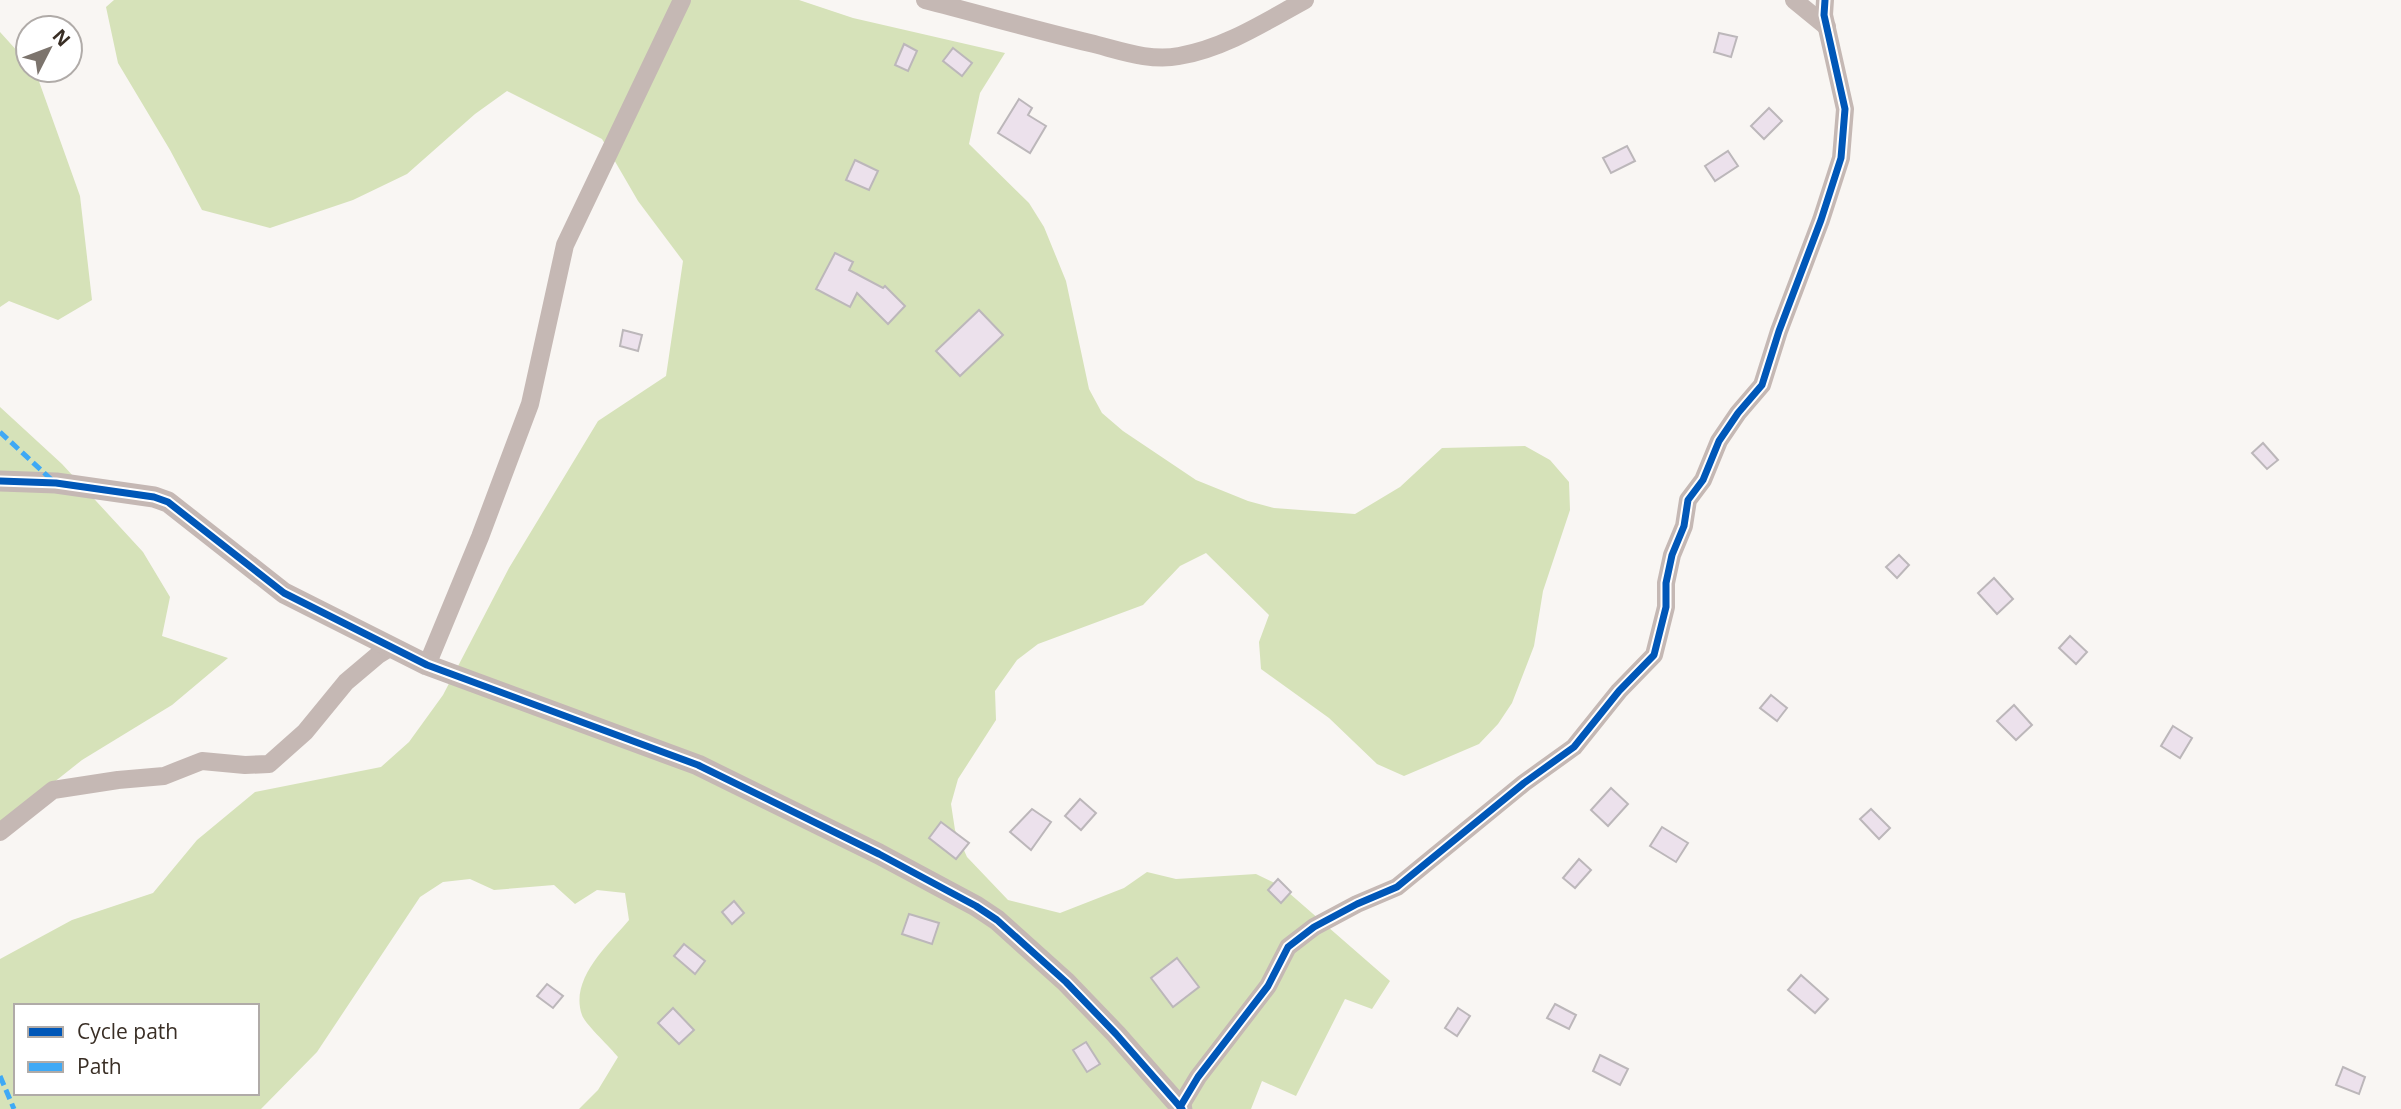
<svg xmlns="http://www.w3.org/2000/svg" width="2401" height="1109" font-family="'Open Sans',sans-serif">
<rect width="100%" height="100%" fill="#f9f6f3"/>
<g fill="#d6e2b9" fill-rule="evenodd">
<path d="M 114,0 L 799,0 L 853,18 L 1005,53 L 980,93 L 969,144 L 1029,203 L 1044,227 L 1066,281 L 1089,389 L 1102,413 L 1123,431 L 1196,480 L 1248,501 L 1274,508 L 1355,514 L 1400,487 L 1442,448 L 1525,446 L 1550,460 L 1569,482 L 1570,510 L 1543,591 L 1534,646 L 1512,703 L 1498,724 L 1479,744 L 1404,776 L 1377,764 L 1329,718 L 1261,669 L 1259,642 L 1269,615 L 1206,553 L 1180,566 L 1143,605 L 1038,644 L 1017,660 L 995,691 L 996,720 L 958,779 L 951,804 L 955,830 L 967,857 L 1008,900 L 1060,913 L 1124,888 L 1147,872 L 1176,879 L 1256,874 L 1281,886 L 1390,981 L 1372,1009 L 1345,999 L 1296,1096 L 1262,1081 L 1251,1109 L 579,1109 L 598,1090 L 618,1057 C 611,1048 585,1024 582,1015 C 569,979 609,944 629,920 L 625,893 L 597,890 L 575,904 L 554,885 L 494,890 L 470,879 L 443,882 L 420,897 L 317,1052 L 261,1109 L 0,1109 L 0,959 L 72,920 L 153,893 L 197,840 L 255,792 L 381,767 L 409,742 L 443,695 L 509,568 L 598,421 L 666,376 L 683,261 L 638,201 L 602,139 L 507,91 L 475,114 L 407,174 L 353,200 L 270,228 L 202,210 L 170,150 L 118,63 L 106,7 ZM 16,1006 L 257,1006 L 257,1093 L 16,1093 Z"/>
<polygon points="0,32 28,63 28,70 34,70 36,73 80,196 92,300 58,320 9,301 0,307"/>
<polygon points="0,407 62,464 143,552 170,597 162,636 228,658 172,705 82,760 0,825"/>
</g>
<g fill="#ece1ec" stroke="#bcb7ba" stroke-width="2">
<polygon points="1719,33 1737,37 1731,57 1714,52"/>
<polygon points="904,44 917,51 908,71 895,65"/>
<polygon points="953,48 972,63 962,76 943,61"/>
<polygon points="1019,99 1032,108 1028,115 1046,126 1030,153 998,133"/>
<polygon points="1769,108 1782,121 1764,139 1751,126"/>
<polygon points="1627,146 1635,161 1611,173 1603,158"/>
<polygon points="1728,151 1738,166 1715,181 1705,166"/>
<polygon points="855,160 878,171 869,190 846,180"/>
<polygon points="835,253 853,262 849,270 883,288 885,286 905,306 888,324 857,293 850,307 816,289"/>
<polygon points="979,310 1003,335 960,376 936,351"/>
<polygon points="623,330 642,335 638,351 620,346"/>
<polygon points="2263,443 2278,460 2267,469 2252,453"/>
<polygon points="1899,555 1909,565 1897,578 1886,567"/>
<polygon points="1994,578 2013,599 1997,614 1978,593"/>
<polygon points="2070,636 2087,652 2076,664 2059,648"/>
<polygon points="1771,695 1787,708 1777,721 1760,708"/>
<polygon points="2014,705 2032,725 2016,740 1997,721"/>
<polygon points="2173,726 2192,738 2180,758 2161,746"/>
<polygon points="1611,788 1628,804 1608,826 1591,810"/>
<polygon points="1080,799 1096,813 1081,830 1065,816"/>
<polygon points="1032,809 1051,822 1031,850 1010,832"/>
<polygon points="1871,809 1890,828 1879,839 1860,819"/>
<polygon points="941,822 969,843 956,859 929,838"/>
<polygon points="1662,827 1688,843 1676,862 1650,846"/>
<polygon points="1579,859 1591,870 1575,888 1563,878"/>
<polygon points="1278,879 1291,892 1281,903 1268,890"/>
<polygon points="734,901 744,913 732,924 722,912"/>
<polygon points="909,914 939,923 932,944 902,934"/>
<polygon points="684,944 705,961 695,974 674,956"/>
<polygon points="1177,958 1199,987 1173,1007 1151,978"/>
<polygon points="1801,975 1828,999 1815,1013 1788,990"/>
<polygon points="547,984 563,996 553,1008 537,996"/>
<polygon points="1555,1004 1576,1015 1569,1029 1547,1018"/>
<polygon points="673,1008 694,1030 679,1044 658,1023"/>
<polygon points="1458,1008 1470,1016 1457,1036 1445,1028"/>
<polygon points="1086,1042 1100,1064 1087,1072 1073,1050"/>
<polygon points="1600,1055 1628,1069 1620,1085 1593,1071"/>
<polygon points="2343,1067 2365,1077 2359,1094 2336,1085"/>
</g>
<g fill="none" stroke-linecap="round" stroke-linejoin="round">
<g stroke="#c5b8b4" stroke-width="18">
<path d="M 925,0 C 980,14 1035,30 1090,43 C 1119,50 1150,62 1179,56 C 1225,48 1265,22 1305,0"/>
<polyline points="1794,0 1827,27"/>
<polyline points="427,665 480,537 530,404 565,245 682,0"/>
<polyline points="0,832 53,790 118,780 164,776 202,761 245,765 269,764 305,732 346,682 378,655 391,647"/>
<polyline points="1180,1107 1198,1077 1268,986 1288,947 1314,927 1357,904 1397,887 1524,783 1574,747 1619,691 1654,655 1666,607 1666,583 1672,555 1684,526 1688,500 1703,480 1719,441 1738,413 1762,385 1779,331 1821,220 1841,158 1845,109 1824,15 1825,0"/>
</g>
<polyline stroke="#c5b8b4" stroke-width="21" points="0,481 56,483 154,497 168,502 284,593 427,665 698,765 879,854 976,906 997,920 1066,982 1116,1034 1182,1109"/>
<g stroke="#3fa9f5" stroke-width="5" stroke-dasharray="10 5" stroke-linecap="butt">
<polyline points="0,432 54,482"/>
<polyline points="0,1076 14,1109"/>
</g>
<defs>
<g id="cycleway">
<polyline points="0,481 56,483 154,497 168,502 284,593 427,665 698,765 879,854 976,906 997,920 1066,982 1116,1034 1182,1109"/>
<polyline points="1180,1107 1198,1077 1268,986 1288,947 1314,927 1357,904 1397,887 1524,783 1574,747 1619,691 1654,655 1666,607 1666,583 1672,555 1684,526 1688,500 1703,480 1719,441 1738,413 1762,385 1779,331 1821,220 1841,158 1845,109 1824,15 1825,0"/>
</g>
</defs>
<use href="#cycleway" stroke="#fff" stroke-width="11"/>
<use href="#cycleway" stroke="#0057b8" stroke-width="7"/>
</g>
<rect x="14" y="1004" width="245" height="91" fill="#ffffff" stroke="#b0aba8" stroke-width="2"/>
<rect x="28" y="1027" width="35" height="10" fill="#0057b8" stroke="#b0aba8" stroke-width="2"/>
<text x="77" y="1039" font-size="21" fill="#392e25">Cycle path</text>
<rect x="28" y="1062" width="35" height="10" fill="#3fa9f5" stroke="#b0aba8" stroke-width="2"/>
<text x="77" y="1074" font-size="21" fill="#392e25">Path</text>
<g transform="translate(49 49) rotate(48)"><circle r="33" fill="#ffffff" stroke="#b0aba8" stroke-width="2"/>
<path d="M0-5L12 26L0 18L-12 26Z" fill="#7c746d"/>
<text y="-10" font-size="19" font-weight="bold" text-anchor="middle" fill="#392e25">N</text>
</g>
</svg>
